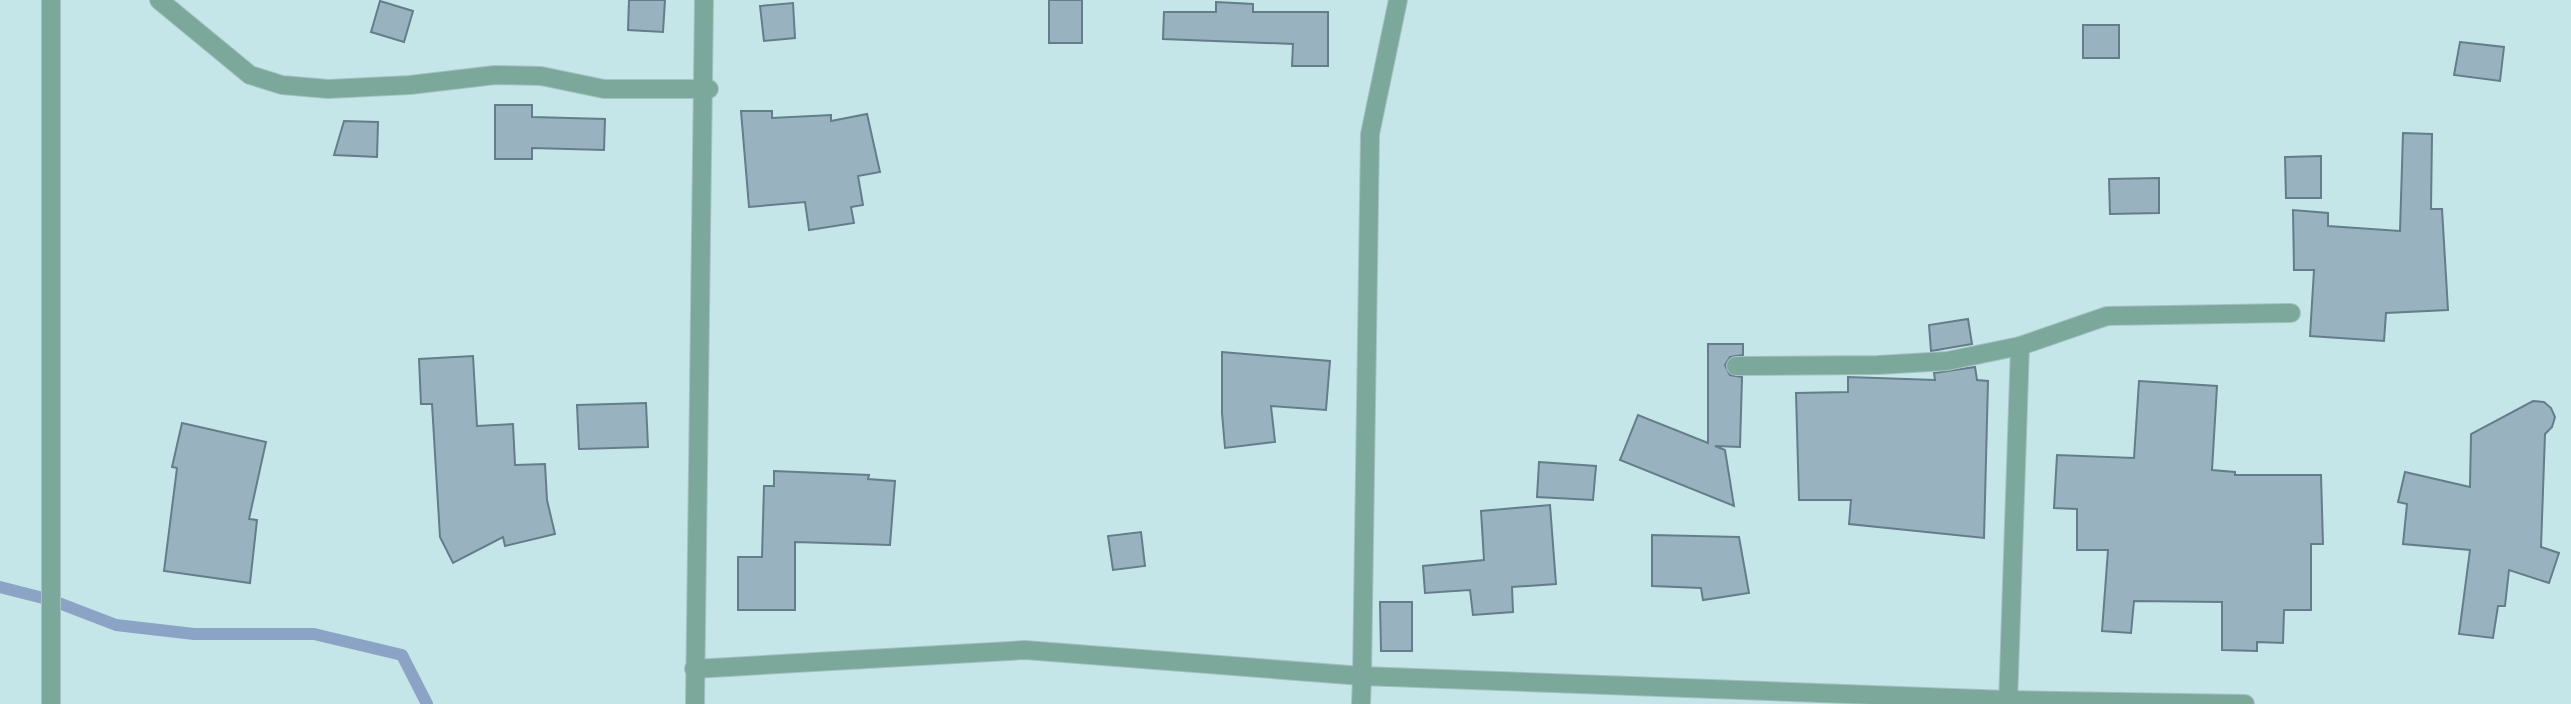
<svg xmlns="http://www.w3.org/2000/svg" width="2571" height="704" font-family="'Libre Baskerville',serif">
<rect width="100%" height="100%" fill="#c5e6e8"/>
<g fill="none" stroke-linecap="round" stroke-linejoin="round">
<polyline stroke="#8ba3c4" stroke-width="12" points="0,587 51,600 116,625 194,634 314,634 402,655 427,704"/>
</g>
<g fill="#98b2bf" stroke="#657d8a" stroke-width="2">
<polygon points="629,0 665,0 663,32 628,30"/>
<rect x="1049" y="0" width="33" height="43"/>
<polygon points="380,1 413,11 404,42 371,32"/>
<polygon points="1216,2 1253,4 1253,12 1328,12 1328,66 1292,66 1293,44 1163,39 1164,12 1216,12"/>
<polygon points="793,3 795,38 764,41 760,6"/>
<rect x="2083" y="25" width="36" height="33"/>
<polygon points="2460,42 2504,47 2500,81 2454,75"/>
<polygon points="495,105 532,105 532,117 605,119 604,150 532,148 532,159 495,159"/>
<polygon points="741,111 772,111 772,118 831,115 831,121 867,114 880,172 858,176 863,205 851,207 854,223 809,230 805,202 749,207"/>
<polygon points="344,121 378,122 377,157 334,155"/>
<polygon points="2403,133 2432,134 2431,209 2442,209 2448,310 2386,313 2384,341 2310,336 2314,270 2294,270 2293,210 2328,213 2328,226 2400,231"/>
<polygon points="2321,156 2321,198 2286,198 2285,157"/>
<polygon points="2159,178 2159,213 2110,214 2109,179"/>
<polygon points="1968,319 1972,344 1931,351 1929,325"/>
<polygon points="1708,344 1743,344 1743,355 1730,357 1725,365 1730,375 1742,377 1740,447 1715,446 1725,450 1734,506 1620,460 1638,415 1708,443"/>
<polygon points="1222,352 1330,361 1326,410 1271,406 1275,442 1225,448 1222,413"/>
<polygon points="473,356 477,426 513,424 515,465 545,464 547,500 555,534 505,546 503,537 453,563 440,537 432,404 421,404 419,359"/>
<polygon points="1975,367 1977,380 1988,381 1984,538 1849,524 1851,500 1799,500 1796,393 1848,392 1848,377 1935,380 1934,373"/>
<polygon points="2139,381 2217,386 2212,470 2235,472 2235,475 2321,475 2323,544 2311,544 2311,610 2284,610 2283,643 2257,642 2257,651 2222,650 2222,602 2134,601 2131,633 2102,631 2108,550 2077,550 2077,509 2054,508 2057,455 2134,458"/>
<polygon points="2533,401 2544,402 2551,408 2555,417 2552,427 2545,434 2541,547 2559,553 2549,583 2509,570 2505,606 2498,606 2493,638 2459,634 2470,550 2403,544 2407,504 2398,502 2405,472 2470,487 2471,434"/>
<polygon points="646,403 648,447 579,449 577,405"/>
<polygon points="182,423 266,442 249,519 257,520 250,583 164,571 177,468 172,467"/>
<polygon points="1539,462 1596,466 1593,500 1537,497"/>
<polygon points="774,471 869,475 868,479 895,481 890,545 795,542 795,610 738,610 738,557 762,557 764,486 774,486"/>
<polygon points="1550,505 1556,584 1512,587 1513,612 1473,615 1470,590 1425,593 1423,566 1484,560 1481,511"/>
<polygon points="1141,532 1145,566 1113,570 1108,536"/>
<polygon points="1652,535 1739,537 1749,593 1703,600 1701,588 1652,586"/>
<polygon points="1380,602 1412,602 1412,651 1381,651"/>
</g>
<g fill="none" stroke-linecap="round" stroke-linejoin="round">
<defs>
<g id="street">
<polyline points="51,0 51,704"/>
<polyline points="159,0 250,75 282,85 328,89 410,85 495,75 541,76 604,89 709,89"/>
<polyline points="1736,366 1878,365 1947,361 2020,346 2107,316 2291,313"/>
<polyline points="694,669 1025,650 1362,676 1370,134 1398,0"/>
<polyline points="695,704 704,0"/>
<polyline points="1361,704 1362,676 2008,700 2245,704"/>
<polyline points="2008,704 2020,346"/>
</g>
</defs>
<use href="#street" stroke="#a5c1c3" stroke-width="20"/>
<use href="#street" stroke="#7ca89b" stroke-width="18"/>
</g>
</svg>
